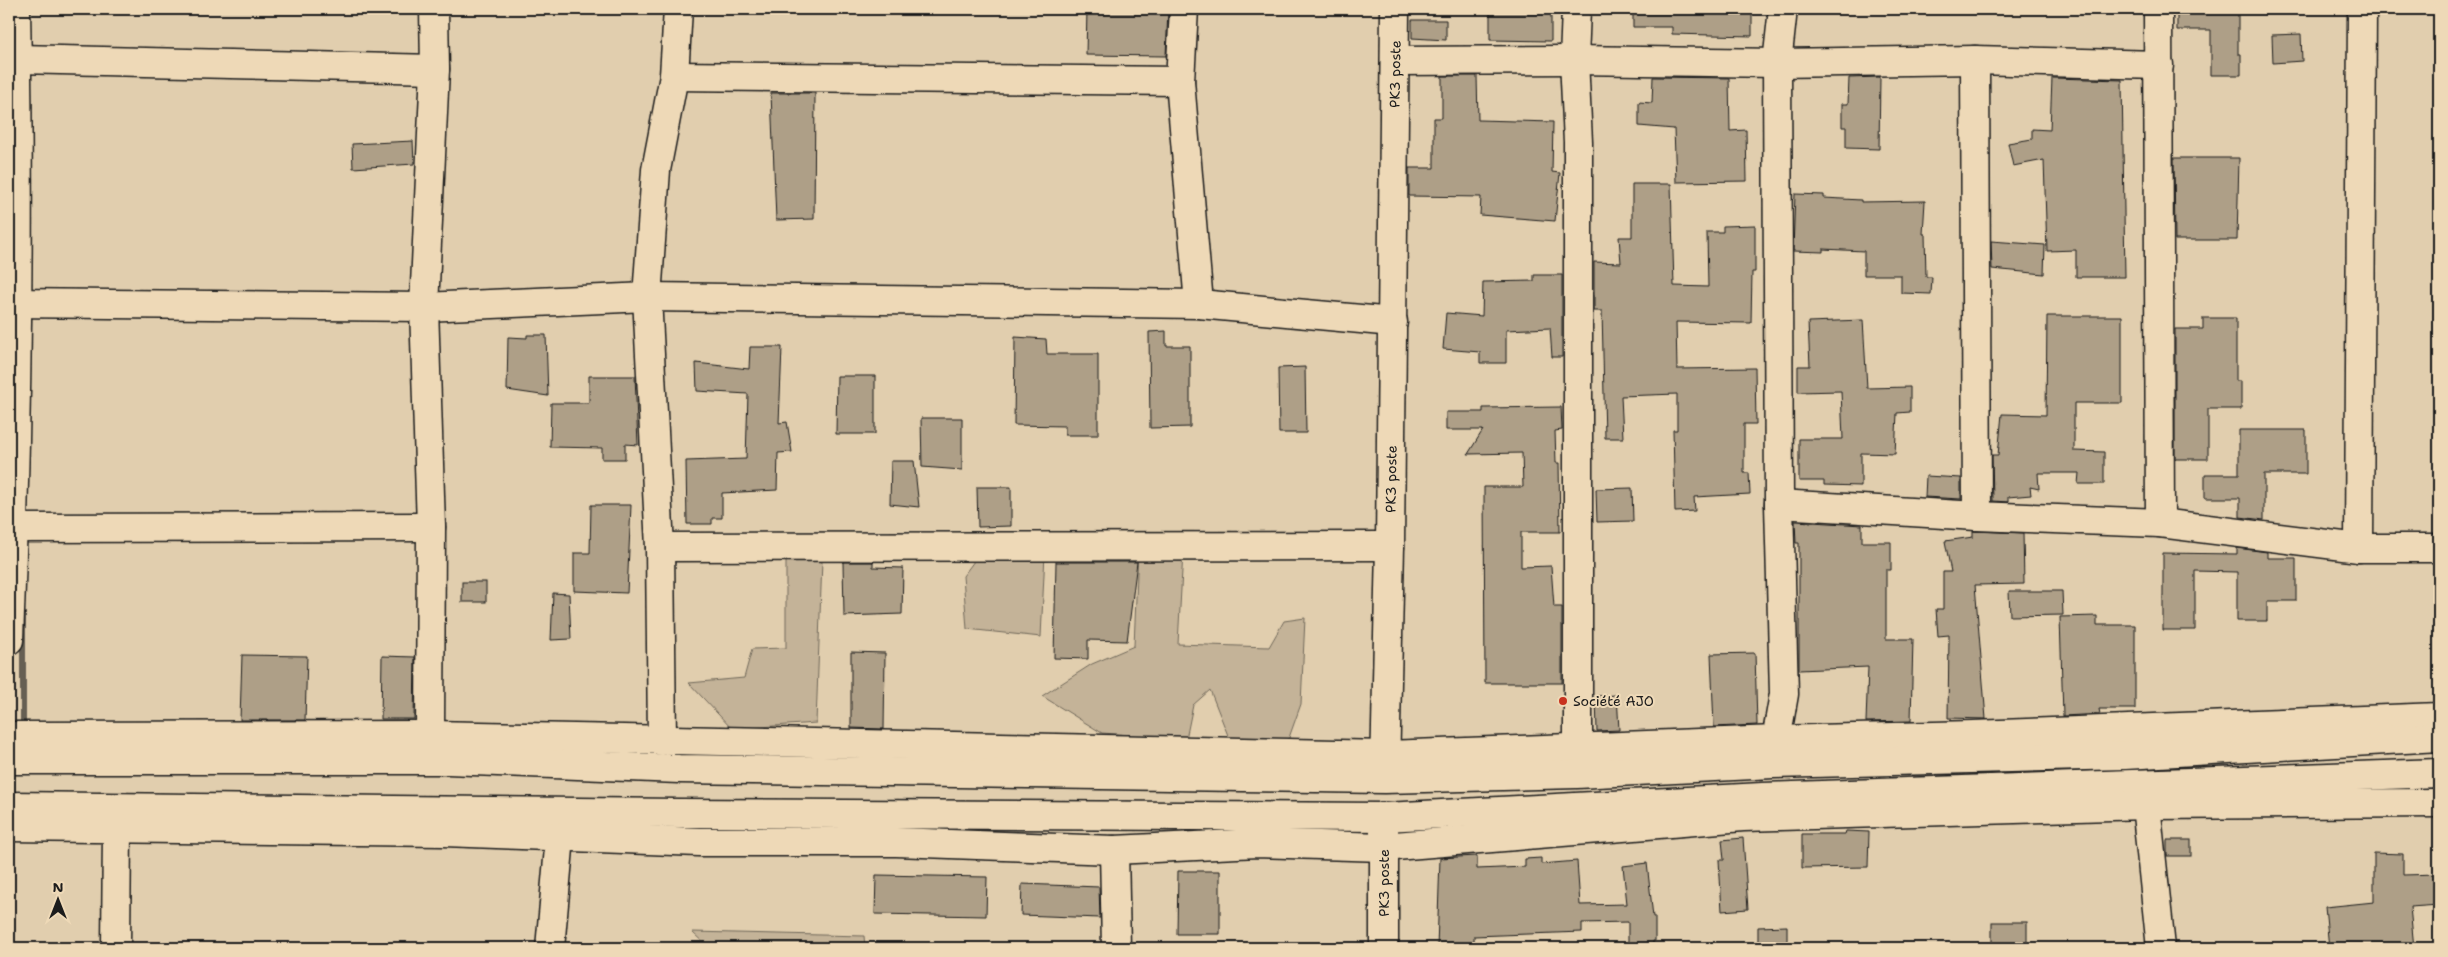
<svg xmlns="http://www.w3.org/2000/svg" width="2448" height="957" font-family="'Shantell Sans',sans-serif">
<rect width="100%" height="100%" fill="#e1ceae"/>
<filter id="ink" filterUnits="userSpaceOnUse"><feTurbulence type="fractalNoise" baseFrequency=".02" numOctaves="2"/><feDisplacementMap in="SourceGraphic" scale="10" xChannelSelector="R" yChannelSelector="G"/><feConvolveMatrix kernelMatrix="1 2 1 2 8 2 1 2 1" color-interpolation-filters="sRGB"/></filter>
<g filter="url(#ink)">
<g fill="#c4b398" stroke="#70685a">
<polygon points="983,549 1045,553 1041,637 967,629 963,576"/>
<polygon points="1138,550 1183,552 1178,644 1269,647 1284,621 1305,618 1301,704 1286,746 1231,743 1210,690 1193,705 1185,744 1153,743 1130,735 1102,733 1042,696 1092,664 1134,646"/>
<polygon points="786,559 822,560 816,723 732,729 689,683 744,678 752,649 786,648"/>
<polygon points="692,932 864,936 865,948 709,948"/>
</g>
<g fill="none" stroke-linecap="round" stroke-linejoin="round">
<polyline stroke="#665f53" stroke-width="6" points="23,729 23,614"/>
</g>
<g fill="#ae9f87" stroke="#1c1c1c">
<polygon points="1087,9 1168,9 1166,56 1086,55"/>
<polygon points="1490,9 1551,9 1551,41 1490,40"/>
<polygon points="1633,9 1752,9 1752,36 1672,34 1672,27 1633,27"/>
<polygon points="2177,9 2238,9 2238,54 2241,54 2241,75 2211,75 2211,30 2177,30"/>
<polygon points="1412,20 1446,20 1446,40 1412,38"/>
<polygon points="2301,34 2302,61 2273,63 2272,35"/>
<polygon points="1442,76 1477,76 1478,120 1553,122 1552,172 1560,173 1555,221 1480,215 1481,197 1409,196 1409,168 1434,168 1434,118 1442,118"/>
<polygon points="1653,77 1729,78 1730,131 1746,130 1747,181 1676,182 1674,129 1639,126 1639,102 1652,103"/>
<polygon points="1880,77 1879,149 1846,148 1846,127 1842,127 1842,104 1848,104 1849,78"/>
<polygon points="2052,78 2122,80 2125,277 2076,277 2076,250 2047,251 2044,160 2013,166 2008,143 2032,139 2032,129 2050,130"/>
<polygon points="771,93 815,93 814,219 776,220"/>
<polygon points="413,141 414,164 353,168 352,144"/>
<polygon points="2174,158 2239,158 2237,240 2175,240"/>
<polygon points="1632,184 1671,184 1674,286 1708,287 1707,232 1723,232 1723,226 1755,225 1755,272 1752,272 1751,323 1676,322 1677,369 1755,368 1756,424 1744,424 1744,473 1749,473 1750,494 1694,497 1695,511 1675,512 1673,430 1677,430 1677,394 1621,396 1623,438 1605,438 1602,311 1594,311 1594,262 1621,263 1619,237 1632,237"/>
<polygon points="1795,194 1824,195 1824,198 1861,200 1861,202 1925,201 1923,234 1925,234 1926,277 1932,277 1931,294 1901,293 1901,275 1864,275 1864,251 1823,249 1823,252 1793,251"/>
<polygon points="1991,241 2045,245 2044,274 1992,269"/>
<polygon points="1534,275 1562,275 1562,357 1552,357 1550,328 1506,330 1506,363 1480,363 1480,352 1443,349 1446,313 1482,316 1483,282 1534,281"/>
<polygon points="2047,316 2122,316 2122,403 2074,403 2074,451 2104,452 2104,484 2078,484 2079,473 2038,473 2039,489 2030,487 2031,495 2008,497 2008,502 1993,501 1992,455 1998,455 2002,414 2046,415"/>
<polygon points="2203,318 2236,318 2236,381 2241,381 2241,409 2208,409 2208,459 2175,459 2175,329 2203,329"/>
<polygon points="1863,320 1867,388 1910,387 1910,412 1897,413 1895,454 1861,453 1861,486 1824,485 1824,481 1799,481 1799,439 1843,439 1841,391 1798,392 1798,366 1810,366 1808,322"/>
<polygon points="1166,331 1166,346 1190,346 1190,427 1150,428 1149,332"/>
<polygon points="527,335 546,335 548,396 507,390 508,337 527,338"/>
<polygon points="1015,337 1046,339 1047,354 1098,354 1098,435 1065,435 1065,426 1014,425"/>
<polygon points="750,347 782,347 779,423 787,422 792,452 778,453 777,490 722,493 722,518 712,518 712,524 687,524 686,461 746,459 748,394 697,391 696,363 749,369"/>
<polygon points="1305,367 1306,433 1279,433 1278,368"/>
<polygon points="589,376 635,376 638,445 625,444 625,459 602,459 602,448 550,447 551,403 589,403"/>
<polygon points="837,376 875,376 875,434 836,434"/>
<polygon points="1561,407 1562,430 1555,431 1556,463 1559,463 1560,532 1521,532 1521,567 1551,566 1554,607 1562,607 1562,683 1485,683 1484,487 1523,487 1522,453 1468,454 1483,430 1446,430 1446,412 1483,412 1483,408"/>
<polygon points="921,418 962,418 962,470 922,467"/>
<polygon points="2239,430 2306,430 2306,474 2264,474 2264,520 2240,517 2240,498 2205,498 2205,474 2239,474"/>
<polygon points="891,461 914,461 919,507 890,504"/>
<polygon points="1926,476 1961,478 1961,499 1925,497"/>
<polygon points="977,487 1011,487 1011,526 978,527"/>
<polygon points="1632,488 1633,521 1597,522 1596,489"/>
<polygon points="591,505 631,505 627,593 574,591 574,553 590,553"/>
<polygon points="1795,521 1862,525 1862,542 1891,542 1891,570 1886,570 1886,639 1913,639 1911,721 1866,722 1868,667 1799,670 1799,543 1796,543"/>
<polygon points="1973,531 2023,533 2024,584 1975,585 1986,719 1948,718 1949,635 1938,636 1936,609 1943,609 1943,572 1951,572 1945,541 1973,537"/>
<polygon points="2237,548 2267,552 2267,558 2296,558 2296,601 2267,601 2267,621 2237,621 2237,572 2195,571 2195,630 2163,630 2163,553 2237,554"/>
<polygon points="843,562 873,562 873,567 903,568 902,614 844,616"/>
<polygon points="1056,562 1137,562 1127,641 1088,640 1088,659 1054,658"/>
<rect x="462" y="582" width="24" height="20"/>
<polygon points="2009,591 2062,591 2063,615 2010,616"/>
<polygon points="553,593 569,594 571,639 551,640"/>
<polygon points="2097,616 2097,625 2135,625 2135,709 2099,709 2100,714 2063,716 2060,617"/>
<polygon points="851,652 885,653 884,729 851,728"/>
<polygon points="1755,653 1757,725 1714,727 1711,654"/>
<polygon points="242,655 307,656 305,720 240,720"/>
<polygon points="382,656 415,657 414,719 381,719"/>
<polygon points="1617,695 1619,730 1597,731 1596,696"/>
<polygon points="1846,831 1869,832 1868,867 1802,868 1802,834 1845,834"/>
<polygon points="1743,838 1748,909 1722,911 1719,860 1724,860 1722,840"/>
<rect x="2167" y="840" width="24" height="16"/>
<polygon points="2374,853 2403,854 2403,875 2439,874 2439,905 2410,907 2414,948 2329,948 2325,907 2374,902"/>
<polygon points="1477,856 1477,869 1525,867 1525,859 1541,858 1541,864 1577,861 1580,905 1627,904 1623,866 1647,863 1653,917 1655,917 1655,941 1653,941 1653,948 1628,948 1628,922 1582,923 1582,932 1474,936 1474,948 1437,948 1440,858"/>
<polygon points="1178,871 1220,871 1220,934 1177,934"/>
<polygon points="876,875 987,877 986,916 875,914"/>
<polygon points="1022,884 1099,887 1100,918 1021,915"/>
<rect x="1992" y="922" width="35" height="26"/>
<polygon points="1787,926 1787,948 1758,948 1758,927"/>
</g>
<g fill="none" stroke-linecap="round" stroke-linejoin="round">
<defs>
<g id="minor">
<polyline points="1184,9 1180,81 1199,304"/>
<polyline points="1576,9 1574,60 1578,142 1578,748"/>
<polyline points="2158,9 2160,523"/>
<polyline points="18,59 435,69"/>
<polyline points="1975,60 1977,516"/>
<polyline points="1395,61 1574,60 1777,63 1975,60 2159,65"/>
<polyline points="674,76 1180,81"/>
<polyline points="9,303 424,307 647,297 1199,304 1393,322"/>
<polyline points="1779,504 1977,516 2160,523 2359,548 2439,548"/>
<polyline points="13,528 431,527"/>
<polyline points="660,547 1390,546"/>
<polyline points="2359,548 2362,9"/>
<path d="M 9,640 C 17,430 20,219 16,9"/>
<polyline points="430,735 431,527 424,307 435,69 434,9"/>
<polyline points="9,736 430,735 1387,755 1776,740 1973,735 2439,717"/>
<polyline points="1776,740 1784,694 1779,504 1777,63 1783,9"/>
<polyline points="662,741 660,547 647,297 656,170 674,76 678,9"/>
<polyline points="9,760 448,760 679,769 1384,779 1577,774 1773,764 2125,755 2439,737"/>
<polyline points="1385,772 1390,546 1395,9"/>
<polyline points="2146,805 2161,948"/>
<polyline points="9,806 679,813 1385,817 1762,797 2439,773"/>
<polyline points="9,827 444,832 699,842 896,842 1114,850 1257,843 1383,847 1743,817 2146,805 2439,803"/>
<polyline points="1114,850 1116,948"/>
<polyline points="116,948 117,828"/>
<polyline points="550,948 560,837"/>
<polyline points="1384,948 1384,830"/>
</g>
</defs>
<use href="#minor" stroke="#1c1c1c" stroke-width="31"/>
<use href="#minor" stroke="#eed9b7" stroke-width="28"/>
</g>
</g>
<circle fill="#c8321e" stroke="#eed9b7" stroke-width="2" cx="1563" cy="701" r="5"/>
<g text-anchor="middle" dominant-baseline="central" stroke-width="4" stroke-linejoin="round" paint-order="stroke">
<g font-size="14" fill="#1c1c1c" stroke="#eed9b7">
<text transform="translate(1395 74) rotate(-89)">PK3 poste</text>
<text transform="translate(1391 479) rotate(-89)">PK3 poste</text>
<text transform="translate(1384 883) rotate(-90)">PK3 poste</text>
</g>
<g font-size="14" fill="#1c1c1c" stroke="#eed9b7" text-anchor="start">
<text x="1573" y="701">Société AJO</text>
</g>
</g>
<rect width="2448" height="957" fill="none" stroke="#eed9b7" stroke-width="30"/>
<rect x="15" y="15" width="2418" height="927" fill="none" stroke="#1c1c1c" stroke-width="2" filter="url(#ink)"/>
<g transform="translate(58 900)" stroke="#eed9b7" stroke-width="4" paint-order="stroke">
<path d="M0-4L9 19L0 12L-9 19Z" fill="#1c1c1c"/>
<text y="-8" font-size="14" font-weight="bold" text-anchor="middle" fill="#1c1c1c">N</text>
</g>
</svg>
